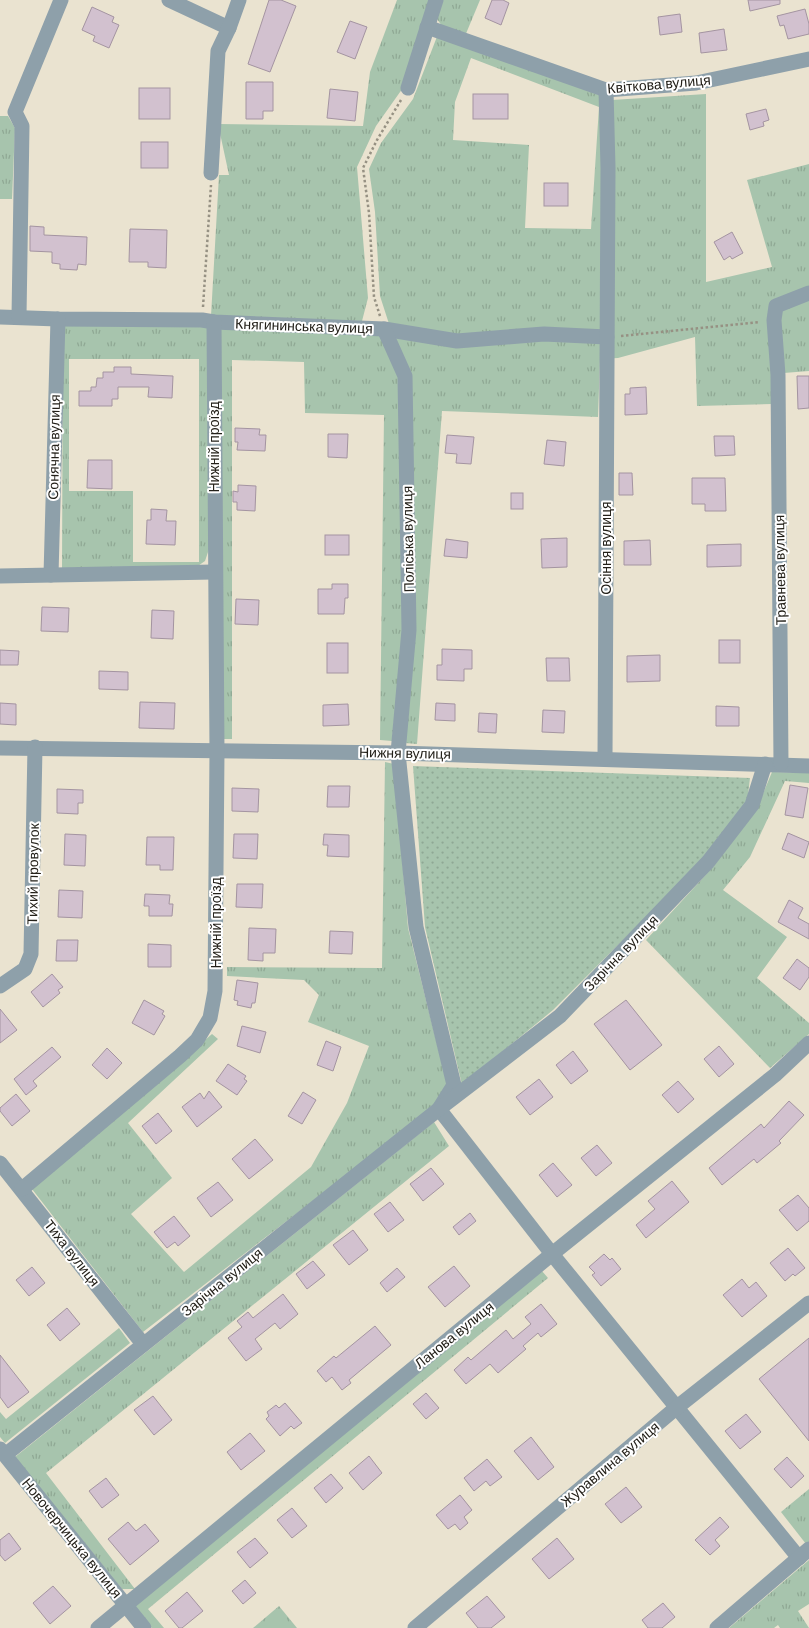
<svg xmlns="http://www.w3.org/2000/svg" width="809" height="1628" font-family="Helvetica,sans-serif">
<defs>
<pattern id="grass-tufts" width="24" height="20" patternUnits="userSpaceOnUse" patternTransform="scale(1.25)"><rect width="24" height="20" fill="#a7c4ad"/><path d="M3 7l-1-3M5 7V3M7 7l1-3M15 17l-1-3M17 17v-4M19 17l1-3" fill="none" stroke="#8fa894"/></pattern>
<pattern id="park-dots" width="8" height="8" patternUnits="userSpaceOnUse" patternTransform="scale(1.25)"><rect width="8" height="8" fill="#a7c4ad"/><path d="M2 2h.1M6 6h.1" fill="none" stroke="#8fa894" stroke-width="1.8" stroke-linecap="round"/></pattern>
</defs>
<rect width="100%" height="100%" fill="#eae3d0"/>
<g fill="url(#grass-tufts)" fill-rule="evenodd">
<polygon points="397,0 432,0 405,85 376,126 357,167 368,298 362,321 211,316 219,175 229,175 218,124 363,126 370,72"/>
<polygon points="440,0 480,0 465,36 442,26 437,19"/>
<path d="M 438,34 L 612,100 L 706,94 L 706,282 L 772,267 L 747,180 L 809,164 L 809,371 L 771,374 L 772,404 L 697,406 L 695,337 L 618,358 L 600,359 L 598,417 L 442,411 L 417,744 L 405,743 L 411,374 L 390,327 L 380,296 L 375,212 L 369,169 L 381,143 L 413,99 ZM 471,58 L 599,107 L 591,229 L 525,228 L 529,145 L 453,140 L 455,102 Z"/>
<polygon points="0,116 8,116 15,128 12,199 0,199"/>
<path d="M 63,325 L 210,327 L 210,546 L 205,561 L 195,568 L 62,570 ZM 69,359 L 199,359 L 199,562 L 133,562 L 133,491 L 69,491 Z"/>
<polygon points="218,328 382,333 401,376 403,630 392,741 380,740 384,415 305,413 304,362 232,360 232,739 222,739"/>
<polygon points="385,762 394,764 408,928 447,1084 432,1109 143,1332 32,1189 212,1034 218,1039 128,1123 172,1178 131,1214 184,1272 311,1167 347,1103 369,1046 308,1022 319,995 304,980 227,976 227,967 382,968"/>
<polygon points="772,772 809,773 809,783 785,781 750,857 723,890 787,937 757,978 809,1023 809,1034 770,1068 646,940 713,867 757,808"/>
<polygon points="434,1122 449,1146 46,1473 135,1589 122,1589 15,1457"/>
<polygon points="542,1271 548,1278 148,1609 164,1628 152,1628 134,1606"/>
<polygon points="119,1328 130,1343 5,1443 0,1437 0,1412 6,1419"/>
<polygon points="809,1489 809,1542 806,1544 781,1512"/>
<polygon points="809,1560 809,1604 798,1611 809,1628 780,1628 778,1625 774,1628 729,1628"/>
<polygon points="279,1606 297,1628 253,1628"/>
</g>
<polygon fill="url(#park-dots)" points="413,766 750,778 747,803 704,859 553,1010 462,1085 425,927"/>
<g fill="#d2c1cf" stroke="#a494a1">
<polygon points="269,0 281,0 296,6 270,72 248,64"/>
<polygon points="492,0 503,0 509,3 501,25 485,18"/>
<polygon points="748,0 780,0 780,4 750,11"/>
<polygon points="92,7 114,17 112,22 119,25 109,48 93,41 95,36 82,30"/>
<polygon points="805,9 809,24 809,34 788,39 784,25 780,26 777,16"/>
<polygon points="680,14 682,32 660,35 658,17"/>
<polygon points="350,21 367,27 355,59 337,52"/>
<polygon points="724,29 727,50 701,53 699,33"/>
<polygon points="246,82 273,82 273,111 263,111 263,119 246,119"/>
<rect x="139" y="88" width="31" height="31"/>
<polygon points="330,89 358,92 355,121 327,118"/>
<rect x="473" y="94" width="35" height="25"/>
<polygon points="766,109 769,120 763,122 764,126 750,130 746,114"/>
<rect x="141" y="142" width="27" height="26"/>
<rect x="544" y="183" width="24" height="23"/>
<polygon points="30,226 44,227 44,235 87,237 86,265 78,264 77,270 60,269 60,264 52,263 52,252 30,251"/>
<polygon points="130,229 167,230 166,268 148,267 148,262 129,262"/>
<polygon points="732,232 743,253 732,259 730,256 724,260 714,242"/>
<polygon points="114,367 131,367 131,374 173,376 172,398 148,397 149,387 118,387 118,399 112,399 112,406 79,406 79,391 91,391 91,387 96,387 97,378 103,378 103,372 114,372"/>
<polygon points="797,376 809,376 809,408 798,409"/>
<polygon points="646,387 647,414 625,415 625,394 630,394 630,388"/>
<polygon points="235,428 260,429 259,435 266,435 265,451 237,450 238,442 235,442"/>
<polygon points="328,434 348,434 347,458 328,457"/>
<polygon points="447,435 474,437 471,464 456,463 457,454 445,453"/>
<polygon points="714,436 734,436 735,455 715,456"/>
<polygon points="547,440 566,442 564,466 544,464"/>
<polygon points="88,460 112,460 112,489 87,488"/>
<polygon points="619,473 632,473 633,495 619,495"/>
<polygon points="692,478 725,478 726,511 705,511 705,504 692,504"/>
<polygon points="238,485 256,486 255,511 237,510 237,502 233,502 233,491 238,492"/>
<rect x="511" y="493" width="12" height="16"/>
<polygon points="151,509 167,510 166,521 176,521 175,545 146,544 147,520 151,520"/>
<rect x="325" y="535" width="24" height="20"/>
<polygon points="567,538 567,567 542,568 541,539"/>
<polygon points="446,539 468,542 467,558 444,556"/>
<polygon points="650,540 651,565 624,565 624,541"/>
<polygon points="741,544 741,566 707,567 707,545"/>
<polygon points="332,584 348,584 348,598 345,598 344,614 318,614 318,589 332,589"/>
<polygon points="236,599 259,600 258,625 235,624"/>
<polygon points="42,607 69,608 68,632 41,631"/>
<polygon points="152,610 174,611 173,639 151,638"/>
<rect x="719" y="640" width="21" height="23"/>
<rect x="327" y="643" width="21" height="30"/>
<polygon points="442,649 472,650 472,669 464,669 464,681 437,680 437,665 442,665"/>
<polygon points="0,650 19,651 18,665 0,665"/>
<polygon points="660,655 660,681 627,682 627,656"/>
<polygon points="546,658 569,658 570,681 547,681"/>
<polygon points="99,671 128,672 128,690 99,689"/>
<polygon points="140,702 175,703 174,729 139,728"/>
<polygon points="0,703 16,704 16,725 0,724"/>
<polygon points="436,703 455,704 455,721 435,720"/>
<polygon points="348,704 349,725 323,726 323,705"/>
<polygon points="716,706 739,707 739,726 716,726"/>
<polygon points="543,710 565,711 564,733 542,732"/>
<polygon points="479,713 497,714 496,733 478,732"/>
<polygon points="790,785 808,788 803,818 785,815"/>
<polygon points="328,786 350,786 349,807 327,807"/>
<polygon points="232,788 259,789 258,812 232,811"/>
<polygon points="57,789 83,790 83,803 78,803 78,814 57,813"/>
<polygon points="788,833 809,842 804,858 782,849"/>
<polygon points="65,834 86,835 85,866 64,865"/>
<polygon points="234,834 258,834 257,859 233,858"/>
<polygon points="324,834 349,835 349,857 327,856 328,845 323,845"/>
<polygon points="147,837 174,837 173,870 160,870 160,865 146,865"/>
<polygon points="237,884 263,884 262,908 236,907"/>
<polygon points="59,890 83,891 82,918 58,917"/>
<polygon points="145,894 170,895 169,904 173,904 172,916 149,916 149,906 144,906"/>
<polygon points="789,900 803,908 798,918 809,924 809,939 778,922"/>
<polygon points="249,928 276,929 275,953 263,953 263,961 248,960"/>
<polygon points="330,931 353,932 352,954 329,953"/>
<polygon points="57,940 78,940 77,961 56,961"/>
<polygon points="148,944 171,945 171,967 148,967"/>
<polygon points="797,959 809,968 809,977 800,990 783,978"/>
<polygon points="52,974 63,987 58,990 60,993 43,1007 31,992"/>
<polygon points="237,980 258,983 255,1003 252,1003 251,1008 237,1005 238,1001 234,1000"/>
<polygon points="144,1000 164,1011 162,1014 165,1016 154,1035 132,1023"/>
<polygon points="626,1000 662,1045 630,1070 594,1024"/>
<polygon points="0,1009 17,1030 0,1043"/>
<polygon points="242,1026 266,1032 260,1053 237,1046"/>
<polygon points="326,1041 341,1047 333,1071 317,1065"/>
<polygon points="719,1046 734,1064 719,1077 704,1059"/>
<polygon points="52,1047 61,1057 33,1081 37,1086 26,1095 14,1079"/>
<polygon points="107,1048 122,1063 107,1079 92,1065"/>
<polygon points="573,1051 588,1071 571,1084 556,1065"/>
<polygon points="228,1064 246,1076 244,1079 247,1081 237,1095 216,1081"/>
<polygon points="539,1079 553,1097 530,1115 516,1097"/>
<polygon points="678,1081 694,1099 678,1113 662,1095"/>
<polygon points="209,1091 222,1107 197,1127 182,1107 200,1093 204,1099"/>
<polygon points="303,1092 316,1100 302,1124 288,1116"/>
<polygon points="16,1094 30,1111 12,1126 0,1111 0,1108"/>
<polygon points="789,1101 804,1115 779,1141 781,1143 757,1163 754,1159 722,1185 709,1168 761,1124 764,1128"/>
<polygon points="158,1113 172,1131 156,1144 142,1126"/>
<polygon points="255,1139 273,1160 249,1179 232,1159"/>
<polygon points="597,1145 612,1163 596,1176 581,1158"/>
<polygon points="553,1163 572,1185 557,1197 539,1175"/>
<polygon points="431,1168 444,1184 423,1201 410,1184"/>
<polygon points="672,1181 689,1202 646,1238 636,1225 655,1209 648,1201"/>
<polygon points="218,1182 233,1200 211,1217 197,1198"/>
<polygon points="798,1195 809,1208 809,1221 797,1231 779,1210"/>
<polygon points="390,1202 404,1220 388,1232 374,1214"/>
<polygon points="470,1213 476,1221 459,1235 453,1227"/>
<polygon points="174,1216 190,1236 178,1246 175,1242 167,1248 154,1232"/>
<polygon points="353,1230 368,1250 349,1265 333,1245"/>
<polygon points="788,1248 805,1268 795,1276 793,1274 785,1281 770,1263"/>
<polygon points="604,1254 610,1260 612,1258 621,1269 601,1286 592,1275 595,1273 589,1267"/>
<polygon points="313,1261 325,1275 307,1289 296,1274"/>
<polygon points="454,1266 470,1286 445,1307 428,1287"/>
<polygon points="32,1267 45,1283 29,1296 16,1280"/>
<polygon points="397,1268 405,1277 387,1292 380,1283"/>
<polygon points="742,1279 749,1288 756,1282 767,1296 742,1317 723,1295"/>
<polygon points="283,1294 298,1314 280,1329 275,1323 255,1339 262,1349 246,1361 228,1338 242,1327 237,1321 248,1312 253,1318"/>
<polygon points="541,1304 557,1324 541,1337 538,1333 523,1346 526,1349 498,1373 490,1364 466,1384 454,1370 468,1357 471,1360 506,1330 513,1339 531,1324 525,1317"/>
<polygon points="67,1308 80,1324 60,1341 47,1325"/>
<polygon points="375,1326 391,1345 349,1380 351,1383 342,1390 332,1377 326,1382 317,1371 334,1356 336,1358"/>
<polygon points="809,1338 809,1441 759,1379"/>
<polygon points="0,1355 29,1392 8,1408 0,1397"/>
<polygon points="426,1393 439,1408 426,1419 413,1404"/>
<polygon points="153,1396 172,1420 154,1435 134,1410"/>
<polygon points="285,1403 302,1423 294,1429 291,1426 280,1436 266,1419 269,1416 267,1412 276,1405 279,1408"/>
<polygon points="746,1414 761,1432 740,1449 725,1431"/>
<polygon points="250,1433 265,1451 241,1470 227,1452"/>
<polygon points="531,1437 554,1467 538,1480 514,1451"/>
<polygon points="369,1456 382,1473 363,1490 349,1473"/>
<polygon points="787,1457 804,1476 791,1488 774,1469"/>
<polygon points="487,1459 502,1477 490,1486 486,1481 474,1491 464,1478"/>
<polygon points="331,1474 343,1488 326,1503 314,1488"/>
<polygon points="106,1478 119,1495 102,1508 89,1491"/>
<polygon points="626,1487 642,1507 621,1523 605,1504"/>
<polygon points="460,1495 472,1510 464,1517 468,1523 460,1530 455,1524 448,1529 436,1515"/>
<polygon points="292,1508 307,1526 292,1538 277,1520"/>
<polygon points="720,1517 729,1527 715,1540 720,1546 710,1555 695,1540"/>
<polygon points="128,1522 136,1531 145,1524 159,1541 130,1565 108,1539"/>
<polygon points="9,1533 21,1549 5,1561 0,1555 0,1540"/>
<polygon points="255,1538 268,1553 250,1568 237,1552"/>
<polygon points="557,1538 574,1559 549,1579 532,1559"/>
<polygon points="245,1580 256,1593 243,1604 232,1591"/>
<polygon points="53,1586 71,1606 50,1624 33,1603"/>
<polygon points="187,1592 203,1611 182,1628 179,1628 165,1611"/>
<polygon points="487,1596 505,1617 491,1628 478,1628 466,1613"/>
<polygon points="663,1603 675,1617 662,1628 648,1628 642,1620"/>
</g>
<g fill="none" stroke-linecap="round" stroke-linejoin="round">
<g stroke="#969183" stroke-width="2.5" stroke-dasharray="2.5 2.5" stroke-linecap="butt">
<polyline points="203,307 211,185"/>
<polyline points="380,316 374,297 369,213 363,168 377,140 401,100"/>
<polyline points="621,336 760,322"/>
</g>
<g stroke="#8ea0aa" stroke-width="15">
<polyline points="169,0 229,28"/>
<polyline points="427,27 606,90 696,83 809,59"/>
<polyline points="408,88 436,0"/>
<polyline points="211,173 218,51 229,28 239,0"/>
<polyline points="0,317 58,319 202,320 214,322 384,329 457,341 544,334 607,337"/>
<polyline points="19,317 22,126 15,112 61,0"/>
<polyline points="384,329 405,376 409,630 398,753 416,927 454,1085 439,1109 552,1254 799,1558"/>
<polyline points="51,575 58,319"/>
<polyline points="0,576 214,572"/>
<polyline points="0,748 398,753 809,766"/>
<polyline points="605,758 608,168 606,90"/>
<polyline points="781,764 778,375 774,320 776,306 809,293"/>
<polyline points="0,986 25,969 31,954 35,747"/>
<polyline points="0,1163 143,1344"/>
<polyline points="22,1189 180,1056 197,1040 210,1018 215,991 217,751 214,322"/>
<polyline points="0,1449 144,1628"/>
<polyline points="5,1455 439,1109 560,1016 708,862 752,805 765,764"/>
<polyline points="98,1628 552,1254 775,1075 809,1043"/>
<polyline points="415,1628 676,1408 809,1303"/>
<polyline points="717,1628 809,1549"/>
</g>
</g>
<g text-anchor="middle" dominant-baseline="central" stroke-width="4" stroke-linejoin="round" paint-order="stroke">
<g font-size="14" fill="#232019" stroke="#fff">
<text transform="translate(659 84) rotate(-5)">Квіткова вулиця</text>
<text transform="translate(304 326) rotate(2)">Княгининська вулиця</text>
<text transform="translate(54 447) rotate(-89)">Сонячна вулиця</text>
<text transform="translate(214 447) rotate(-90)">Нижній проїзд</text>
<text transform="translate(408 539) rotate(-91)">Поліська вулиця</text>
<text transform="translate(606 548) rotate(-90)">Осіння вулиця</text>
<text transform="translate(780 570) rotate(-91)">Травнева вулиця</text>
<text transform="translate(405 753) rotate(1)">Нижня вулиця</text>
<text transform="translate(33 874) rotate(-89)">Тихий провулок</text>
<text transform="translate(216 923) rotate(-90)">Нижній проїзд</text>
<text transform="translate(621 953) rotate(-46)">Зарічна вулиця</text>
<text transform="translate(72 1253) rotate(52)">Тиха вулиця</text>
<text transform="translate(222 1282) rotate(-39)">Зарічна вулиця</text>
<text transform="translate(454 1335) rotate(-39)">Ланова вулиця</text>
<text transform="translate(610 1464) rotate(-40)">Журавлина вулиця</text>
<text transform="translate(72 1538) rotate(51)">Новочерчицька вулиця</text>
</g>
</g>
</svg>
